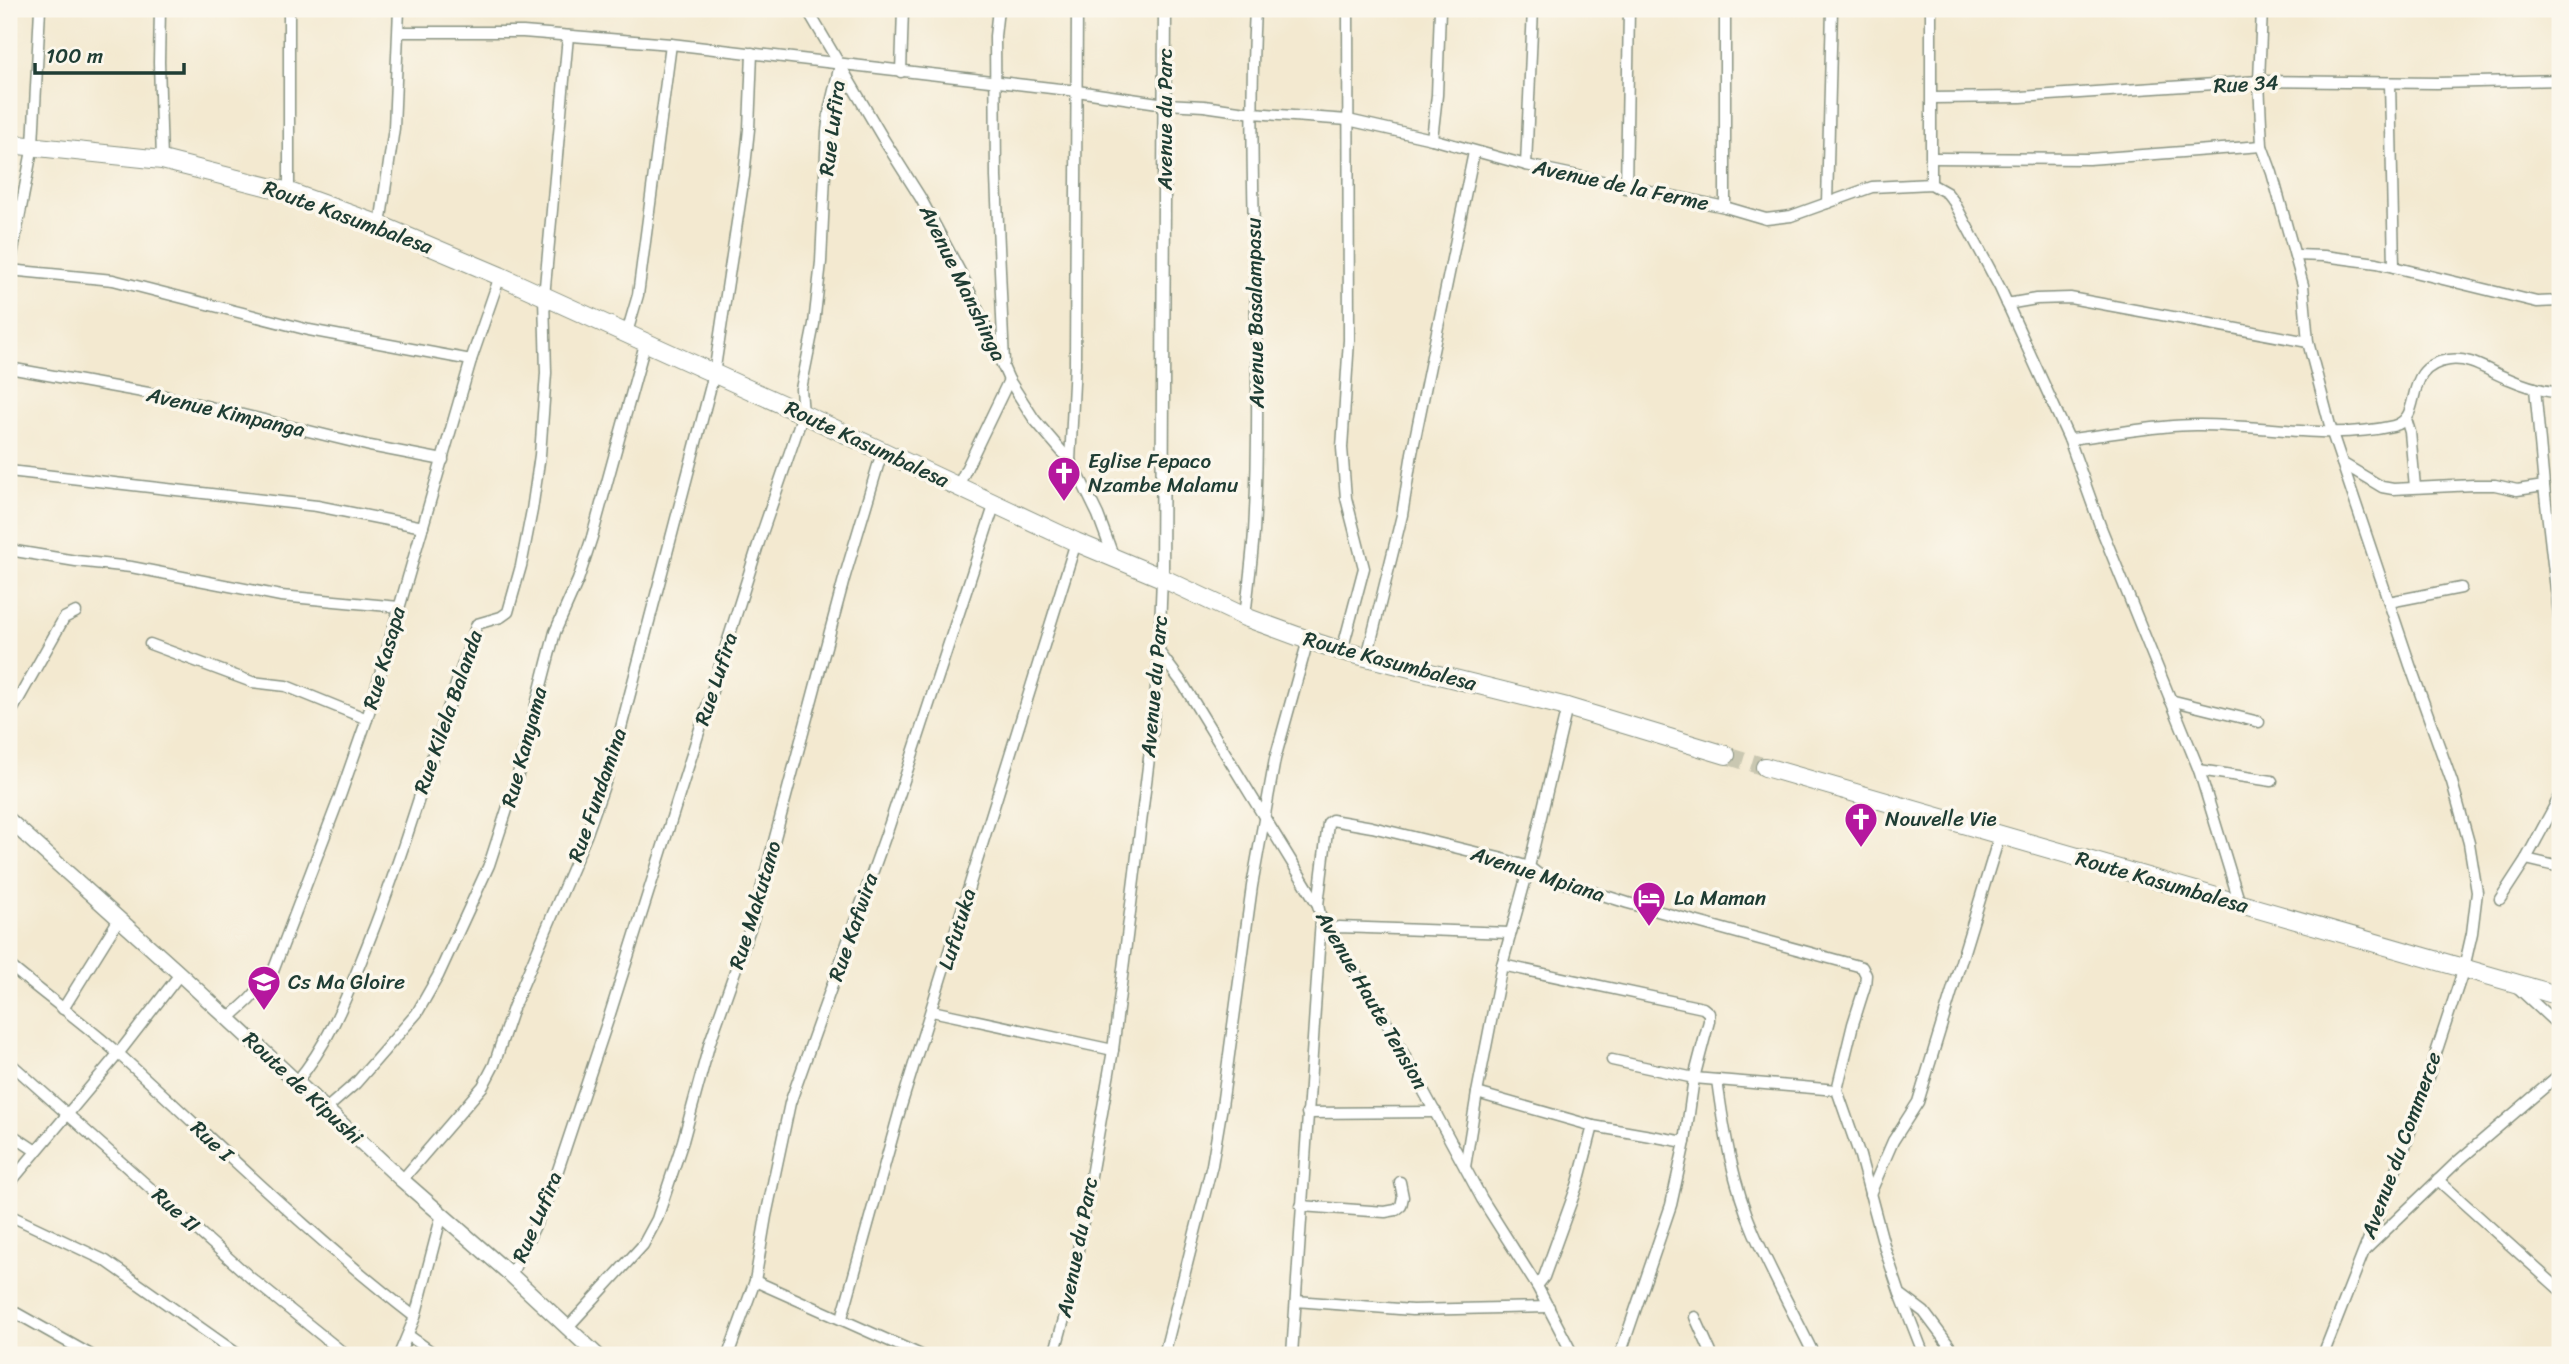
<svg xmlns="http://www.w3.org/2000/svg" width="2569" height="1364" font-family="Sriracha,sans-serif">
<rect width="100%" height="100%" fill="#fbf7ec"/>
<filter id="ink" filterUnits="userSpaceOnUse"><feTurbulence type="fractalNoise" baseFrequency=".0143" numOctaves="2"/><feDisplacementMap in="SourceGraphic" scale="14" xChannelSelector="R" yChannelSelector="G"/><feConvolveMatrix kernelMatrix="1 2 1 2 8 2 1 2 1" color-interpolation-filters="sRGB"/></filter>
<filter id="wash" filterUnits="userSpaceOnUse"><feTurbulence type="fractalNoise" baseFrequency=".00686" numOctaves="4" result="noise"/><feDisplacementMap in="SourceGraphic" scale="28" xChannelSelector="R" yChannelSelector="G"/><feGaussianBlur stdDeviation="1.57" result="paint"/><feColorMatrix in="noise" values="0 0 0 0 0 0 0 0 0 0 0 0 0 0 0 0 0 1.4 0 .05"/><feComposite in="paint" operator="in"/></filter>
<g filter="url(#wash)">
<rect width="100%" height="100%" fill="#f3e9d0"/>
</g>
<g filter="url(#ink)">
<g fill="none" stroke-linecap="round" stroke-linejoin="round">
<polyline stroke="#c9c7b1" stroke-width="18" stroke-dasharray="18 9" stroke-linecap="butt" points="1726,755 1765,767"/>
<defs>
<g id="minor">
<polyline points="160,9 159,62 162,160"/>
<polyline points="807,9 884,140 920,197 965,281 1009,380 1034,419 1070,461 1080,478 1098,515 1114,558"/>
<polyline points="998,9 995,36 996,177 1004,363"/>
<polyline points="1931,9 1931,184"/>
<polyline points="2262,9 2259,81 2262,146 2272,173 2303,285 2308,342"/>
<polyline points="399,32 523,32 671,44 1077,91 1165,104 1204,106 1253,113 1348,120 1432,139 1526,165 1725,207 1766,219 1791,216 1872,187 1931,184 1947,193 1954,202 2000,288 2069,439 2101,528 2199,770 2240,904"/>
<polyline points="901,72 903,9"/>
<polyline points="2390,83 2394,267"/>
<polyline points="1932,98 2021,97 2259,81 2437,83 2560,80"/>
<polyline points="1432,139 1437,95 1440,9"/>
<polyline points="1933,158 2089,159 2262,146"/>
<polyline points="1526,165 1533,9"/>
<polyline points="1626,188 1629,9"/>
<polyline points="289,192 289,9"/>
<polyline points="1827,203 1832,9"/>
<polyline points="1725,207 1725,9"/>
<polyline points="380,225 394,128 399,9"/>
<polyline points="2295,255 2324,256 2377,263 2537,302 2560,301"/>
<polyline points="9,270 113,280 309,330 471,360"/>
<polyline points="9,271 33,145 40,9"/>
<polyline points="2007,304 2036,299 2070,298 2308,342 2332,433 2410,665 2452,782 2469,843 2477,892 2472,933 2464,968 2406,1144 2323,1355"/>
<polyline points="626,336 638,295 671,44"/>
<polyline points="9,368 165,396 370,446 443,460"/>
<polyline points="2535,388 2544,486 2560,624"/>
<polyline points="2406,419 2410,432 2415,487"/>
<path d="M 2069,439 C 2111,435 2154,425 2196,425 C 2261,424 2328,441 2393,426 C 2426,419 2399,367 2449,360 C 2472,357 2489,372 2509,379 C 2525,386 2543,391 2560,393"/>
<polyline points="1070,461 1075,364 1077,9"/>
<polyline points="2342,463 2382,487 2393,489 2474,485 2495,485 2517,490 2544,486"/>
<polyline points="9,471 317,506 423,527"/>
<polyline points="958,486 1009,380"/>
<polyline points="9,550 76,561 131,567 281,596 399,607"/>
<polyline points="2389,602 2461,588"/>
<path d="M 1245,617 C 1248,589 1252,560 1254,532 C 1264,358 1246,183 1255,9"/>
<polyline points="150,644 252,682 286,686 367,719"/>
<polyline points="1342,651 1364,568 1346,498 1342,448 1349,340 1348,9"/>
<polyline points="1159,652 1183,684 1318,905 1321,919 1383,1016 1482,1199 1537,1286 1573,1355"/>
<polyline points="1367,657 1402,515 1412,453 1474,152"/>
<polyline points="2170,700 2259,722"/>
<polyline points="9,716 64,618 76,612"/>
<polyline points="2199,770 2272,781"/>
<polyline points="2526,859 2560,867"/>
<polyline points="2500,899 2526,859 2560,796"/>
<polyline points="1318,905 1328,823 1332,820 1372,827 1499,858 1529,867 1538,874 1552,879 1628,903 1862,967 1866,975 1865,986 1853,1024 1837,1090 1860,1156 1885,1249 1900,1294 1924,1312 1956,1355"/>
<polyline points="1329,931 1339,927 1510,933"/>
<path d="M 9,965 C 46,996 85,1024 121,1056 C 218,1144 311,1237 415,1317"/>
<polyline points="1502,965 1703,1008 1709,1013 1709,1021 1694,1078 1685,1142 1671,1205 1620,1355"/>
<polyline points="2516,986 2560,1027"/>
<polyline points="63,1009 119,919"/>
<polyline points="932,1011 1113,1050"/>
<polyline points="228,1019 249,1000 272,974 340,796 367,719 471,360 500,276"/>
<polyline points="1612,1060 1694,1078 1837,1090"/>
<polyline points="9,1062 252,1279 346,1355"/>
<path d="M 1717,1080 C 1724,1132 1733,1185 1754,1233 C 1772,1274 1794,1314 1814,1355"/>
<path d="M 296,1082 C 330,1043 348,993 367,946 C 409,841 438,731 477,624 L 501,617 L 508,612 L 521,566 L 532,510 L 540,455 L 546,373 L 544,297 L 568,36"/>
<polyline points="1477,1093 1593,1126 1685,1142"/>
<polyline points="326,1109 356,1083 417,1013 438,976 489,865 516,782 555,632 578,580 592,537 645,344"/>
<polyline points="1307,1113 1436,1112"/>
<polyline points="9,1133 36,1151"/>
<polyline points="1465,1167 1477,1093 1502,965 1529,867 1567,707"/>
<polyline points="402,1180 483,1086 494,1065 513,1008 586,836 611,766 714,374 744,176 749,129 752,53"/>
<polyline points="2438,1180 2560,1290"/>
<polyline points="9,1184 118,1054 180,974"/>
<polyline points="1870,1194 1893,1141 1918,1102 2000,834"/>
<polyline points="1301,1206 1385,1212 1396,1210 1401,1206 1403,1197 1400,1182"/>
<polyline points="9,1215 106,1261 239,1355"/>
<polyline points="2365,1250 2457,1162 2560,1074"/>
<polyline points="511,1275 549,1197 609,1017 759,542 803,414 801,389 814,324 821,262 827,131 830,107 840,65"/>
<polyline points="755,1281 921,1355"/>
<polyline points="1537,1286 1544,1277 1578,1183 1593,1126"/>
<polyline points="1901,1296 1924,1355"/>
<polyline points="1296,1301 1412,1310 1549,1307"/>
<polyline points="9,1309 91,1355"/>
<polyline points="1695,1317 1712,1355"/>
<polyline points="842,1318 901,1106 1076,542"/>
<polyline points="568,1327 643,1245 657,1219 683,1141 710,1042 753,920 844,579 882,452"/>
<polyline points="408,1335 436,1355"/>
<polyline points="399,1355 415,1317 442,1214"/>
<polyline points="728,1355 755,1281 766,1216 790,1103 889,826 995,503"/>
<polyline points="1054,1355 1069,1301 1113,1050 1152,734 1159,652 1162,578"/>
<polyline points="1164,1355 1212,1165 1222,1106 1252,886 1275,759 1308,640"/>
<polyline points="1292,1355 1321,919"/>
</g>
<polyline id="tertiary" points="1162,578 1165,9"/>
<polyline id="secondary" points="9,820 180,974 402,1180 511,1275 597,1355"/>
<g id="trunk">
<polyline points="9,144 162,160 289,192 380,225 500,276 803,414 1076,542 1162,578 1245,617 1308,640 1342,651 1567,707 1726,755"/>
<polyline points="1765,767 2560,996"/>
</g>
</defs>
<use href="#minor" stroke="#899382" stroke-width="13"/>
<use href="#tertiary" stroke="#899382" stroke-width="15"/>
<use href="#secondary" stroke="#899382" stroke-width="17"/>
<use href="#trunk" stroke="#899382" stroke-width="20"/>
<use href="#minor" stroke="#fff" stroke-width="10"/>
<use href="#tertiary" stroke="#fff" stroke-width="12"/>
<use href="#secondary" stroke="#fff" stroke-width="14"/>
<use href="#trunk" stroke="#fff" stroke-width="18"/>
</g>
</g>
<defs>
<symbol id="church-pin" viewBox="-11 -11 22 30"><path d="M0 17L-7.5 6A9.5 9.5 0 1 1 7.5 6Z" fill="#b5179e" stroke="#fbf7ec"/><path d="M-1.2-6h2.4v3.5h3.3v2.4h-3.3V6h-2.4V-.1h-3.3v-2.4h3.3Z" fill="#fff"/></symbol>
<symbol id="hotel-pin" viewBox="-11 -11 22 30"><path d="M0 17L-7.5 6A9.5 9.5 0 1 1 7.5 6Z" fill="#b5179e" stroke="#fbf7ec"/><path d="M-6-4.5h1.5V1H6V5H4.5V3h-9V5H-6ZM-4 0a1.8 1.8 0 1 1 3.6 0ZM.5 0V-2.5h3Q6-2.5 6 0Z" fill="#fff"/></symbol>
<symbol id="school-pin" viewBox="-11 -11 22 30"><path d="M0 17L-7.5 6A9.5 9.5 0 1 1 7.5 6Z" fill="#b5179e" stroke="#fbf7ec"/><path d="M0-5L7-2L0 1L-7-2ZM-4 1L0 2.5L4 1V4Q0 6-4 4Z" fill="#fff"/></symbol>
</defs>
<g fill-rule="evenodd">
<use href="#church-pin" x="1045" y="454" width="38" height="52"/>
<use href="#church-pin" x="1842" y="800" width="38" height="52"/>
<use href="#hotel-pin" x="1630" y="879" width="38" height="52"/>
<use href="#school-pin" x="245" y="963" width="38" height="52"/>
</g>
<g text-anchor="middle" dominant-baseline="central" stroke-width="7" stroke-linejoin="round" paint-order="stroke">
<g font-size="21" fill="#1f3d34" stroke="#fbf7ec">
<text transform="translate(2246 84) rotate(-3)">Rue 34</text>
<text transform="translate(1165 119) rotate(-90)">Avenue du Parc</text>
<text transform="translate(832 128) rotate(-83)">Rue Lufira</text>
<text transform="translate(1621 185) rotate(12)">Avenue de la Ferme</text>
<text transform="translate(348 217) rotate(20)">Route Kasumbalesa</text>
<text transform="translate(963 283) rotate(64)">Avenue Manshinga</text>
<text transform="translate(1255 313) rotate(-91)">Avenue Basalampasu</text>
<text transform="translate(226 412) rotate(13)">Avenue Kimpanga</text>
<text transform="translate(867 444) rotate(25)">Route Kasumbalesa</text>
<text transform="translate(384 658) rotate(-74)">Rue Kasapa</text>
<text transform="translate(1390 661) rotate(15)">Route Kasumbalesa</text>
<text transform="translate(716 679) rotate(-72)">Rue Lufira</text>
<text transform="translate(1154 686) rotate(-85)">Avenue du Parc</text>
<text transform="translate(448 712) rotate(-71)">Rue Kilela Balanda</text>
<text transform="translate(524 747) rotate(-75)">Rue Kanyama</text>
<text transform="translate(597 795) rotate(-71)">Rue Fundamina</text>
<text transform="translate(1538 874) rotate(18)">Avenue Mpiana</text>
<text transform="translate(2162 882) rotate(16)">Route Kasumbalesa</text>
<text transform="translate(755 905) rotate(-73)">Rue Makutano</text>
<text transform="translate(853 927) rotate(-71)">Rue Kafwira</text>
<text transform="translate(957 929) rotate(-73)">Lufutuka</text>
<text transform="translate(1372 1000) rotate(60)">Avenue Haute Tension</text>
<text transform="translate(303 1088) rotate(43)">Route de Kipushi</text>
<text transform="translate(212 1141) rotate(43)">Rue I</text>
<text transform="translate(2401 1145) rotate(-70)">Avenue du Commerce</text>
<text transform="translate(176 1210) rotate(42)">Rue II</text>
<text transform="translate(537 1217) rotate(-67)">Rue Lufira</text>
<text transform="translate(1077 1247) rotate(-79)">Avenue du Parc</text>
</g>
<g font-size="21" fill="#1f3d34" stroke="#fbf7ec" text-anchor="start">
<text x="1088" y="461">Eglise Fepaco<tspan x="1088" dy="24">Nzambe Malamu</tspan></text>
<text x="1885" y="819">Nouvelle Vie</text>
<text x="1674" y="898">La Maman</text>
<text x="288" y="982">Cs Ma Gloire</text>
</g>
</g>
<rect width="2569" height="1364" fill="none" stroke="#fbf7ec" stroke-width="35"/>
<path d="M35 63v10h149v-10" fill="none" stroke="#1f3d34" stroke-width="3.5"/>
<text x="46" y="63" font-size="21" fill="#1f3d34" stroke="#fbf7ec" stroke-width="5" paint-order="stroke">100 m</text>
</svg>
